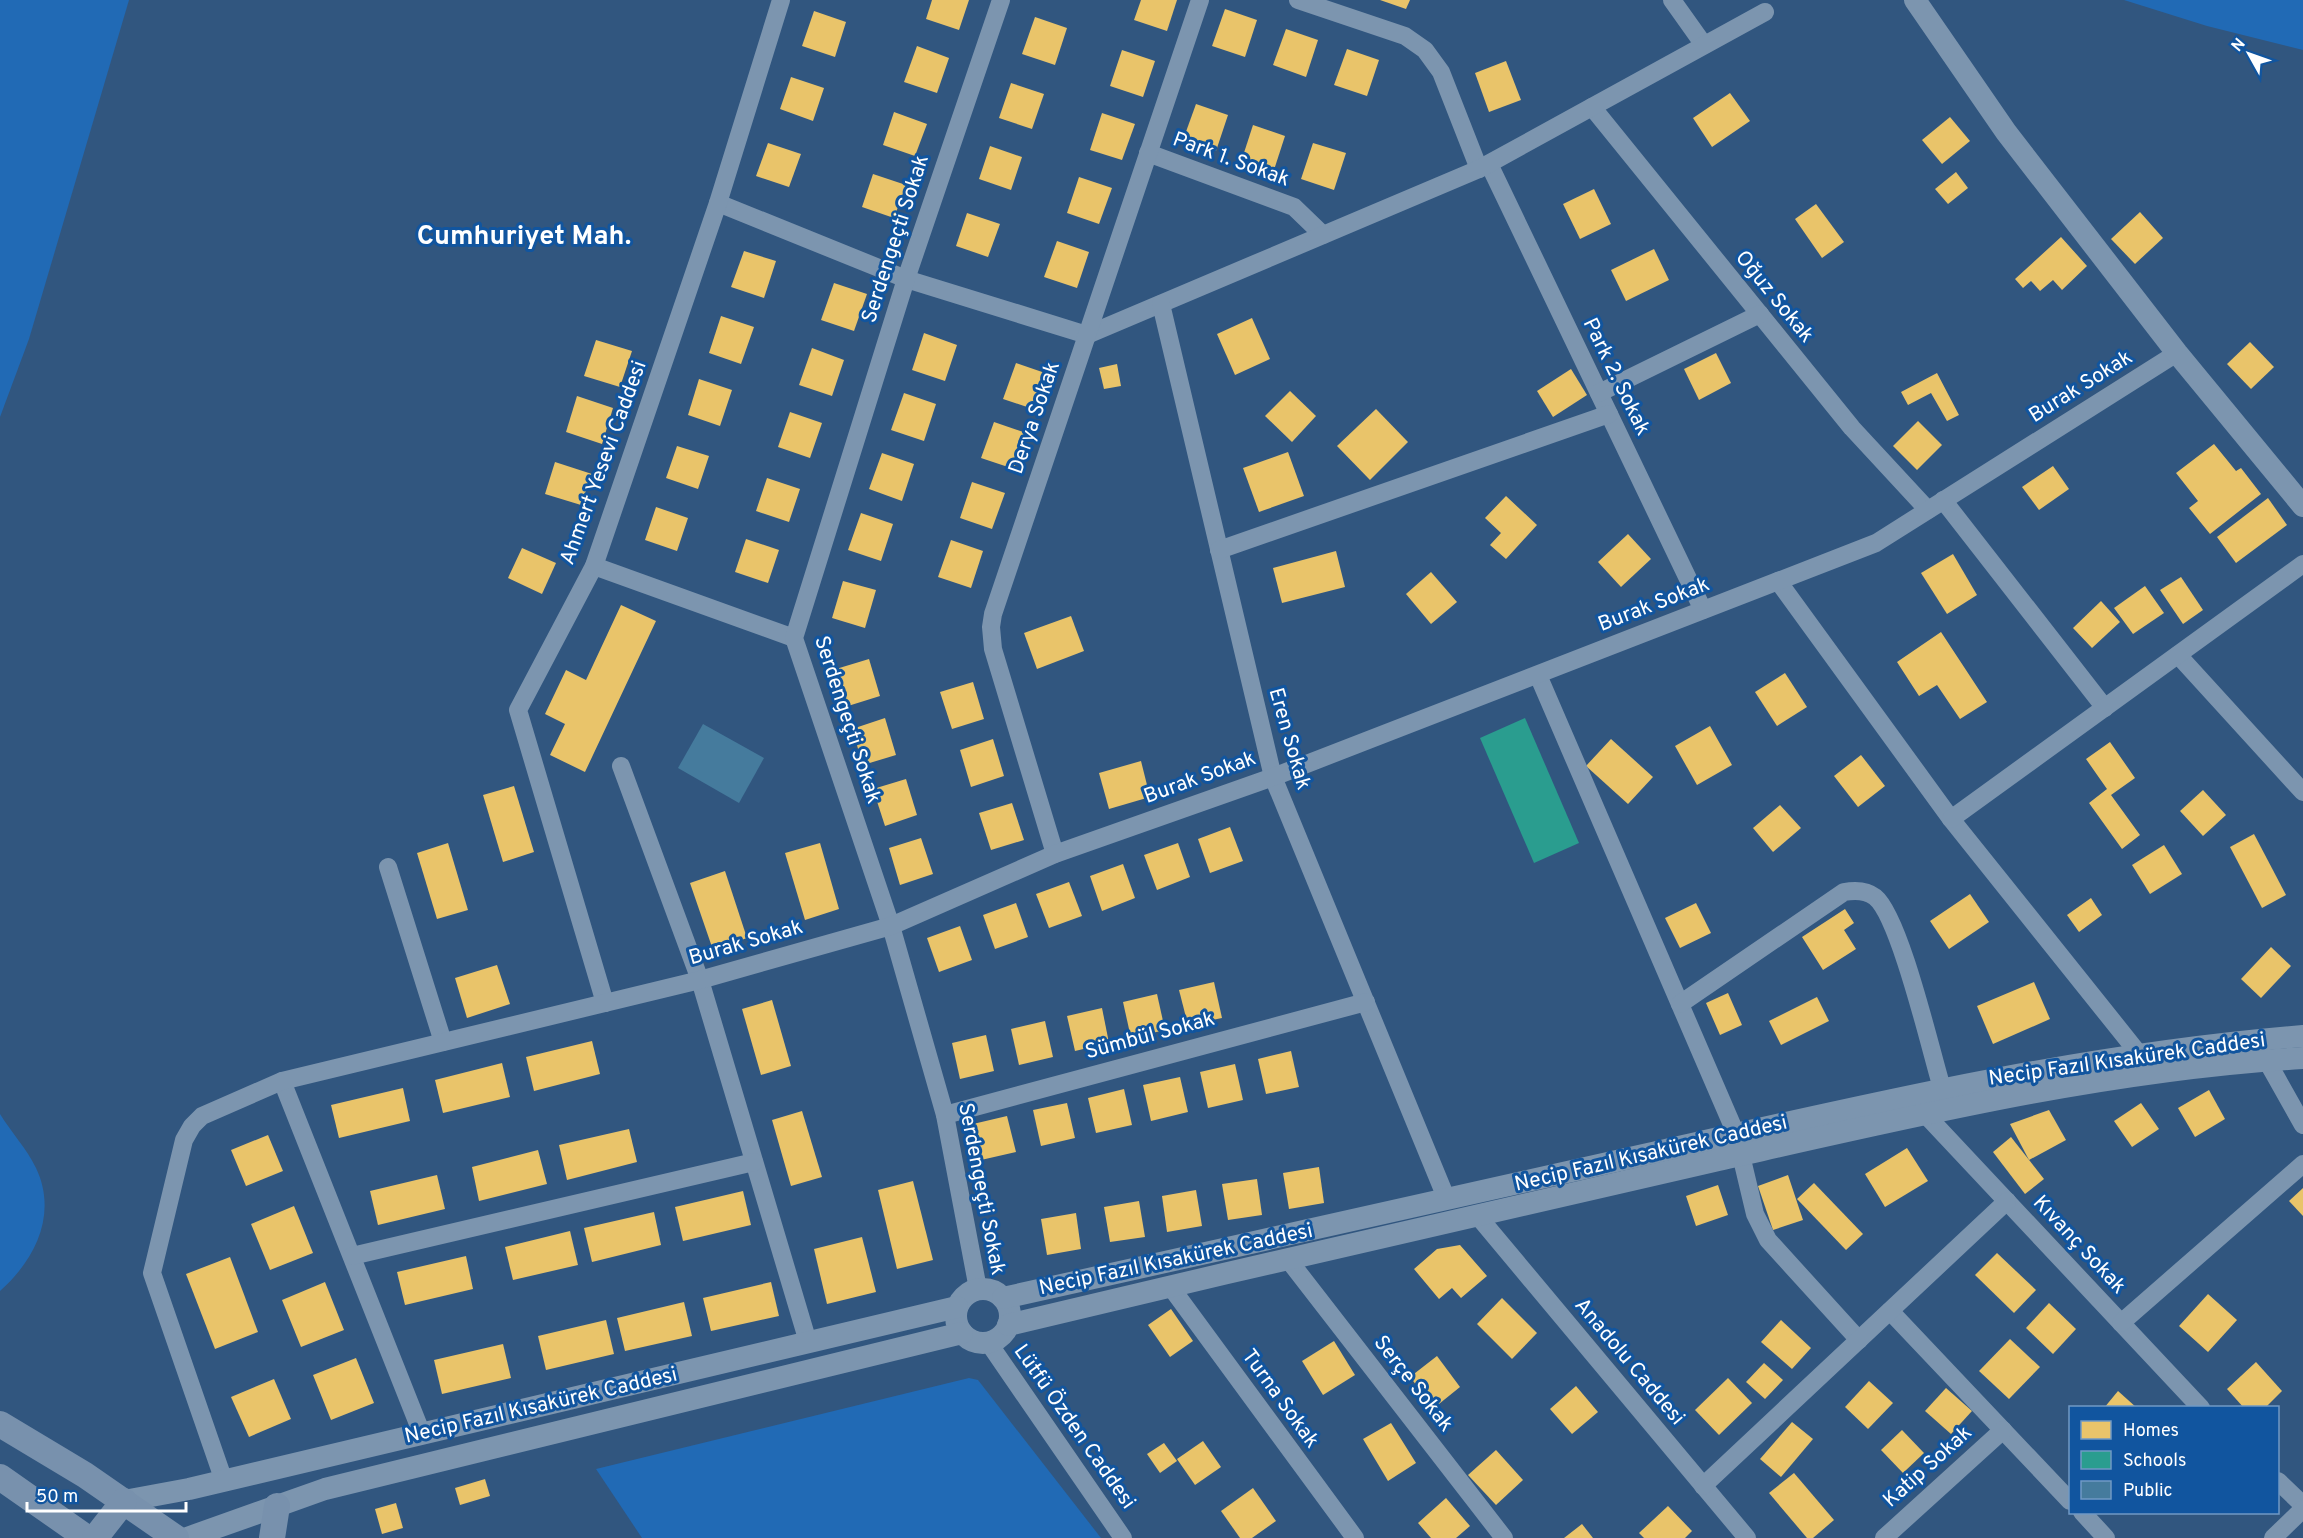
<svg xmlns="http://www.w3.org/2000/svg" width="2303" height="1538" font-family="Overpass,sans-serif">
<rect width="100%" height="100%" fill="#31567f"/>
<g fill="#216ab5">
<polygon points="0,0 129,0 29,339 0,417"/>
<polygon points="2124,0 2303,0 2303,50 2207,26"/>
<path d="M 0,1114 C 11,1132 27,1149 36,1168 C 58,1214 35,1260 0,1291 Z"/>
<polygon points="969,1378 978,1380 1101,1538 642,1538 596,1469"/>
</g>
<g fill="#e9c46a">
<polygon points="932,0 969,0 959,30 926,19"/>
<polygon points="1141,0 1177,0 1167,31 1134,20"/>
<polygon points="1380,0 1410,0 1406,9"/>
<polygon points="1225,9 1257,20 1245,57 1212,46"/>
<polygon points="814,11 846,22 835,57 802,46"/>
<polygon points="1035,17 1067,28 1055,65 1022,54"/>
<polygon points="1286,29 1318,40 1306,77 1273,65"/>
<polygon points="917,46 949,58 937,93 904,82"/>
<polygon points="1347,49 1379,60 1367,96 1334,85"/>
<polygon points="1122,50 1155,61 1143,97 1110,86"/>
<polygon points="1506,61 1521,100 1489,112 1475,73"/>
<polygon points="791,77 824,88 813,121 780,109"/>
<polygon points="1011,83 1044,94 1032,129 999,118"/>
<polygon points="1730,93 1750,121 1712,147 1693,118"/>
<polygon points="1196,104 1228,115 1216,151 1183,140"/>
<polygon points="894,112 927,124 915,156 883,145"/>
<polygon points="1102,113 1135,124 1122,160 1090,150"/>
<polygon points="1950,117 1970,141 1942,164 1922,140"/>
<polygon points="1253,125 1285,136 1273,173 1241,162"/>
<polygon points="768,143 801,154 789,187 756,176"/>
<polygon points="1313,143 1346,153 1334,190 1301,179"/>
<polygon points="990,146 1022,157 1011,190 979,179"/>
<polygon points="1956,172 1968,188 1948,204 1935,189"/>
<polygon points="873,174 906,185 894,218 862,207"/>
<polygon points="1079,177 1112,188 1099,224 1067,213"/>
<polygon points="1594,189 1611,224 1580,239 1563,204"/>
<polygon points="1816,204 1844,242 1822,258 1795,219"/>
<polygon points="2140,212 2163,238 2135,264 2111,239"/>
<polygon points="967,213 1000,224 988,257 956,246"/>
<polygon points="2061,237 2087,266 2062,290 2053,280 2040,291 2031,281 2023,288 2015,279"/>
<polygon points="1057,241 1089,252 1077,288 1044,277"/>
<polygon points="1654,249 1669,280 1626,301 1611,270"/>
<polygon points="744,251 776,261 764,298 731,287"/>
<polygon points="834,283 867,294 854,331 821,320"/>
<polygon points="721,316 754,327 741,364 709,353"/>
<polygon points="1252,318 1270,359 1235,375 1217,334"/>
<polygon points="924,333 957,345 945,381 912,370"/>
<polygon points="596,340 632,351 620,387 584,376"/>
<polygon points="2250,342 2274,367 2251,389 2227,364"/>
<polygon points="812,348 844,360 832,396 799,385"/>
<polygon points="1716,353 1731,383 1699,400 1684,369"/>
<polygon points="1016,363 1048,374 1036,410 1003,399"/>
<polygon points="1117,364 1121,386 1104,389 1099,368"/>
<polygon points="1571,369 1587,395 1553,417 1537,391"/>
<polygon points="1937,373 1959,415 1947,421 1931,393 1908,405 1901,392"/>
<polygon points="699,379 732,390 720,426 688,415"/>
<polygon points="1290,391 1316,416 1292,442 1265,416"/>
<polygon points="904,393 936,404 924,441 891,430"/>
<polygon points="577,396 613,408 602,444 566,432"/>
<polygon points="1376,409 1408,442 1370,480 1337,446"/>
<polygon points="790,412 822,423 810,458 778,447"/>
<polygon points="1918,421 1942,445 1917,470 1893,446"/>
<polygon points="994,422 1026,433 1014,469 981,458"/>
<polygon points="2214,444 2236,471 2241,468 2261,494 2210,534 2189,508 2198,501 2176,473"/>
<polygon points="677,446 709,456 698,489 666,478"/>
<polygon points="1288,452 1304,496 1259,512 1243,468"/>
<polygon points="882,453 914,464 902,501 869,489"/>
<polygon points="555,462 592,474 581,505 545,494"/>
<polygon points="2053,466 2069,489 2039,510 2022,487"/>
<polygon points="767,478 800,489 789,522 756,511"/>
<polygon points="972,482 1005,493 992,529 960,518"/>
<polygon points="1506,496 1537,525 1506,559 1490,545 1501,533 1485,518"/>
<polygon points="2268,498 2287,525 2236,563 2217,537"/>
<polygon points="656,507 688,518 677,551 645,540"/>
<polygon points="861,513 893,524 881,561 848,550"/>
<polygon points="1628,534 1651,559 1621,587 1598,562"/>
<polygon points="746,539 779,550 768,583 735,572"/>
<polygon points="951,540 983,551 971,588 938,577"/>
<polygon points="522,548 556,563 542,594 508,578"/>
<polygon points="1336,551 1345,587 1282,603 1273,568"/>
<polygon points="1953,554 1977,595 1947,614 1921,573"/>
<polygon points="1431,572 1457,602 1431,624 1406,594"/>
<polygon points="2181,577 2203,610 2183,624 2160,590"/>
<polygon points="843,581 876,590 865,628 832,618"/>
<polygon points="2145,586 2164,613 2133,634 2114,608"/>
<polygon points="2101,601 2120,622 2092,648 2073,628"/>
<polygon points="621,605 656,621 585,772 550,755 565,724 545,714 566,670 586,680"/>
<polygon points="1071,616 1084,651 1037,669 1024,633"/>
<polygon points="1941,632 1987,702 1960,719 1937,685 1919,696 1897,662"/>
<polygon points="869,659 880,696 848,706 836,669"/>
<polygon points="1785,673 1807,707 1777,726 1755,692"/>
<polygon points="973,682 984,719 952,729 940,692"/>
<polygon points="885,718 896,755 863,765 852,729"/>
<polygon points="1710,726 1732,765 1697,785 1675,746"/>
<polygon points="993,739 1004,776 971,787 960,750"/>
<polygon points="1611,739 1653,777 1628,804 1586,766"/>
<polygon points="2110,742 2135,778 2111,795 2140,835 2122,849 2089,803 2107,789 2086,759"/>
<polygon points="1861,755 1885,786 1858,807 1834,776"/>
<polygon points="1141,761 1150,797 1109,809 1099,773"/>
<polygon points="906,779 917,815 885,826 873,789"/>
<polygon points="514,786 534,852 503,862 483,795"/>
<polygon points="2203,790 2226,815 2203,836 2180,811"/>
<polygon points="1012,803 1024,840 991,850 979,813"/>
<polygon points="1780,805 1801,828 1773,852 1753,828"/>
<polygon points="1230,827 1243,861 1210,873 1198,839"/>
<polygon points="2254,834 2286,895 2262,908 2230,847"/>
<polygon points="921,838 933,874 900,885 889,848"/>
<polygon points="448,843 468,910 437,919 417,853"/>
<polygon points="820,843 839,909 805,920 785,853"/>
<polygon points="1178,843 1190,877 1157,890 1144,855"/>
<polygon points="2164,845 2182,874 2150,894 2132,865"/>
<polygon points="1123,864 1135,898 1102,911 1090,876"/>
<polygon points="725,871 747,938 713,950 690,883"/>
<polygon points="1069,882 1082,916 1049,928 1036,894"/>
<polygon points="1970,894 1989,922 1949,949 1930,921"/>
<polygon points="2091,898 2102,915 2079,932 2067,915"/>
<polygon points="1016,903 1028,937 995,949 983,915"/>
<polygon points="1696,903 1711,933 1680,948 1665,918"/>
<polygon points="1845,909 1854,923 1844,930 1856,949 1823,970 1802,937"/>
<polygon points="960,926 972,960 939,972 927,938"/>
<polygon points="2271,947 2291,966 2261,998 2241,979"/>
<polygon points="497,965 510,1004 467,1018 455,978"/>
<polygon points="1214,982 1222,1018 1188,1025 1179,990"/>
<polygon points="2034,982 2050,1019 1993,1044 1977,1006"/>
<polygon points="1728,993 1742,1025 1720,1035 1706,1003"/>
<polygon points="1157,994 1165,1030 1131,1038 1123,1002"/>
<polygon points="1817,997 1829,1021 1781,1045 1769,1021"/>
<polygon points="772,1000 791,1066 761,1075 742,1009"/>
<polygon points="1102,1008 1109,1043 1075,1051 1067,1016"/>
<polygon points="1045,1021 1053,1057 1019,1065 1011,1029"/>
<polygon points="986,1035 994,1071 960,1079 952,1043"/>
<polygon points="592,1041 600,1074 534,1091 526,1057"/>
<polygon points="1291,1051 1299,1087 1266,1094 1258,1059"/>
<polygon points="502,1063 510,1097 443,1113 435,1080"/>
<polygon points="1235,1064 1243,1100 1208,1108 1200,1072"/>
<polygon points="1180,1077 1188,1112 1151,1121 1143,1085"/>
<polygon points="403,1088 410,1121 339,1138 331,1105"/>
<polygon points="1124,1089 1132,1125 1096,1133 1088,1098"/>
<polygon points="2209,1090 2225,1119 2195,1137 2178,1108"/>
<polygon points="1067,1103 1075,1138 1041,1146 1033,1110"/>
<polygon points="2141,1103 2159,1129 2132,1147 2114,1121"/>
<polygon points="2049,1110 2066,1140 2029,1160 2010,1124"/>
<polygon points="802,1111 822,1177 791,1186 772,1120"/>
<polygon points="1007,1116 1016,1152 981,1160 973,1124"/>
<polygon points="629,1129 637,1162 567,1180 559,1145"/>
<polygon points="268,1135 283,1171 246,1186 231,1150"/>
<polygon points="2011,1137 2044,1179 2025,1194 1993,1152"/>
<polygon points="1907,1148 1928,1181 1885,1207 1865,1174"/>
<polygon points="538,1150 547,1184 479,1201 472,1167"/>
<polygon points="1319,1167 1324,1203 1289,1209 1283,1173"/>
<polygon points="437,1175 445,1209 378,1225 370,1191"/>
<polygon points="1788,1175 1803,1220 1773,1230 1758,1186"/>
<polygon points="1257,1179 1262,1215 1228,1220 1222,1184"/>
<polygon points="913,1181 933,1260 897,1269 878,1190"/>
<polygon points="1814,1183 1863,1234 1846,1250 1797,1199"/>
<polygon points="1718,1185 1728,1215 1696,1226 1686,1196"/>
<polygon points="2303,1188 2303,1216 2289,1201"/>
<polygon points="1196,1190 1202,1226 1167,1232 1162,1196"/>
<polygon points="743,1191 751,1225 683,1241 675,1207"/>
<polygon points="1139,1201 1145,1237 1110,1242 1104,1207"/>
<polygon points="294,1206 313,1253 270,1270 251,1224"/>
<polygon points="654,1212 661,1245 592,1262 584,1228"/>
<polygon points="1076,1213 1081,1249 1047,1255 1041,1219"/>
<polygon points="570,1231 578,1265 513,1280 505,1247"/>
<polygon points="862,1237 876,1292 827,1304 814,1249"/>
<polygon points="1460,1245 1487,1276 1461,1298 1452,1288 1439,1299 1414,1269 1437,1249"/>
<polygon points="1997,1253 2036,1290 2014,1313 1975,1275"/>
<polygon points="466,1256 473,1289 405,1305 397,1272"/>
<polygon points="230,1257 258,1332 215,1349 186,1274"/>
<polygon points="325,1282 344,1330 301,1347 282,1300"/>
<polygon points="771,1282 779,1316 711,1331 703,1298"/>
<polygon points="2208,1294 2237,1320 2208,1352 2179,1326"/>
<polygon points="1502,1298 1537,1333 1512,1359 1477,1324"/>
<polygon points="684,1302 692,1336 625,1351 617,1318"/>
<polygon points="2049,1303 2076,1329 2053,1354 2026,1328"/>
<polygon points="1171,1309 1193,1341 1170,1357 1148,1325"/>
<polygon points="606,1320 614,1354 546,1370 538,1336"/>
<polygon points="1781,1320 1811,1348 1792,1369 1761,1342"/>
<polygon points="2010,1339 2040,1367 2009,1399 1979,1371"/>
<polygon points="1334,1341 1355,1375 1323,1395 1302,1361"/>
<polygon points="503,1344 511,1378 442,1394 434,1360"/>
<polygon points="1437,1356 1460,1387 1434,1408 1410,1377"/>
<polygon points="356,1358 374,1403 331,1420 313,1375"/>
<polygon points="2256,1362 2282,1391 2265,1408 2244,1408 2227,1389"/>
<polygon points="1764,1363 1783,1380 1765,1399 1746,1382"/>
<polygon points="1728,1378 1752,1403 1719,1435 1695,1410"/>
<polygon points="274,1379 291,1419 249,1437 231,1397"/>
<polygon points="1869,1381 1893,1403 1868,1429 1845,1407"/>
<polygon points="1576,1386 1598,1412 1572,1434 1550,1409"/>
<polygon points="1946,1388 1972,1411 1951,1434 1925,1411"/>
<polygon points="2118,1391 2137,1408 2104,1408"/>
<polygon points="1792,1422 1813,1439 1781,1477 1760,1459"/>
<polygon points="1391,1423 1416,1463 1388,1481 1363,1439"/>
<polygon points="1902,1430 1924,1453 1903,1473 1881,1450"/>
<polygon points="1203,1441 1221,1467 1195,1485 1177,1459"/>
<polygon points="1164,1443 1177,1461 1160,1473 1147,1454"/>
<polygon points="1496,1450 1523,1480 1496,1505 1468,1475"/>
<polygon points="1794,1473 1834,1520 1813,1538 1807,1538 1769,1493"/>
<polygon points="485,1479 490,1496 460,1505 455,1488"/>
<polygon points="1253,1488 1276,1521 1252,1538 1240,1538 1221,1511"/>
<polygon points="1446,1498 1470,1526 1456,1538 1431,1538 1418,1523"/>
<polygon points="396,1503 403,1528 382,1534 375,1509"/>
<polygon points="1668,1506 1692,1531 1685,1538 1644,1538 1639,1533"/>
<polygon points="1582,1524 1593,1538 1564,1538"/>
</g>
<polygon fill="#2a9d8f" points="1525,718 1579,843 1534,863 1480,738"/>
<polygon fill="#457b9d" points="703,724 764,758 739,803 678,768"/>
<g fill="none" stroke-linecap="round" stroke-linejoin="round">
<g stroke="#7c95af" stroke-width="18">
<polyline points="1298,0 1405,36 1425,50 1441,72 1479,169"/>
<polyline points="1672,0 1704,45"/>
<polyline points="1592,107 1852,428 1928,510"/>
<polyline points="1148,153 1294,207 1323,235"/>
<polyline points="1489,164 1703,610"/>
<polyline points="718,203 906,279 1087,335 1479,169 1765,12"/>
<polyline points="1161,304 1273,777 1447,1200"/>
<polyline points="1599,393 1760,314"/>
<polyline points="1943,500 2105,708"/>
<polyline points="1219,550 1609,414"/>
<polyline points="594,566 794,638"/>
<polyline points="1778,581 1951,819 2139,1054"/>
<polyline points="2178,655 2303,792"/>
<polyline points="1538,675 1736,1134 1755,1214 1768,1240 1859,1340"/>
<polyline points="621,766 700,980 808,1342"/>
<polyline points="1951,819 2303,564"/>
<polyline points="1055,854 993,649 991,627 993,614 1200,0"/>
<polyline points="388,867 443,1042"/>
<polyline points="605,1003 518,710 594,566 718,203 781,0"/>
<path d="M 1680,1004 L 1844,892 C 1855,890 1866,890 1875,897 C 1900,917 1931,1052 1942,1088"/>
<polyline points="2267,1061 2303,1125"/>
<polyline points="282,1081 422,1434"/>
<polyline points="1925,1114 2201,1408"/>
<polyline points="945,1115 1366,1002"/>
<polyline points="1477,1215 1747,1538"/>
<polyline points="352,1256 754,1162"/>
<polyline points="1287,1258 1504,1538"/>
<polyline points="1170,1286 1355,1538"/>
<polyline points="978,1289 945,1115 891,926 794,638 906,279 1001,0"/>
<polyline points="1890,1311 2070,1501"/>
<polyline points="2121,1323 2303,1164"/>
<polyline points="988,1342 1123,1538"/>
<polyline points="224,1481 152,1273 184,1140 192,1126 202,1116 282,1081 700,980 891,926 1055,854 1273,777 1876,543 2177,353"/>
<polyline points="2278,1481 2303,1505"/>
<polyline points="1703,1486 2007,1201"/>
<polyline points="2082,1512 2106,1538"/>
<polyline points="1884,1538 2003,1430"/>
<polyline points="2273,1538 2303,1509"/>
</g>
<g stroke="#7c95af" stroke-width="22">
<polyline points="1915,0 2006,132 2177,353 2303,506"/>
<circle cx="983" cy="1316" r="27"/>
<path d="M 1003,1298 C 1218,1250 1433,1203 1648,1154 C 1866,1105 2079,1054 2303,1036"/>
<path d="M 1008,1325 C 1243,1269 1478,1214 1714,1161 C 1909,1117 2103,1070 2303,1058"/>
<polyline points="124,1501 189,1489 957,1307"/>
<polyline points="187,1538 325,1489 962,1333"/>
</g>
<g stroke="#7891ad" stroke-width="26">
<polyline points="0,1424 85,1475 176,1538"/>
<polyline points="0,1477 87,1538"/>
<polyline points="95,1538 124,1501"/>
<polyline points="272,1538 277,1506"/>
</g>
</g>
<g text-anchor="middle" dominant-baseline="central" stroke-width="6" stroke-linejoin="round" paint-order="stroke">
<g font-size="21" fill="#fff" stroke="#11559f">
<text transform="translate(1231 160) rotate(20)">Park 1. Sokak</text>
<text transform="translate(896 239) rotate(-72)">Serdengeçti Sokak</text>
<text transform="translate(1774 297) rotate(51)">Oğuz Sokak</text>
<text transform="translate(1616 377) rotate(64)">Park 2. Sokak</text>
<text transform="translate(2081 387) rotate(-32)">Burak Sokak</text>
<text transform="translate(1035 418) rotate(-71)">Derya Sokak</text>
<text transform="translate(604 463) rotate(-70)">Ahmert Yesevi Caddesi</text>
<text transform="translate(1654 605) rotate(-21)">Burak Sokak</text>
<text transform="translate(847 720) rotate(72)">Serdengeçti Sokak</text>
<text transform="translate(1289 739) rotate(74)">Eren Sokak</text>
<text transform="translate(1200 778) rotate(-20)">Burak Sokak</text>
<text transform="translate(746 943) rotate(-16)">Burak Sokak</text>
<text transform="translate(1150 1036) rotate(-15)">Sümbül Sokak</text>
<text transform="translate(2127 1060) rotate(-8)">Necip Fazıl Kısakürek Caddesi</text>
<text transform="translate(1651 1154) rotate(-13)">Necip Fazıl Kısakürek Caddesi</text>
<text transform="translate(981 1189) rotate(79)">Serdengeçti Sokak</text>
<text transform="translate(2079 1245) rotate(47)">Kıvanç Sokak</text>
<text transform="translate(1176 1260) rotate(-12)">Necip Fazıl Kısakürek Caddesi</text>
<text transform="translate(1629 1362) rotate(50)">Anadolu Caddesi</text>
<text transform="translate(1413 1384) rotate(52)">Serçe Sokak</text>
<text transform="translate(1280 1399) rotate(54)">Turna Sokak</text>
<text transform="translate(541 1406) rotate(-13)">Necip Fazıl Kısakürek Caddesi</text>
<text transform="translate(1074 1427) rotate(55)">Lütfü Özden Caddesi</text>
<text transform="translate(1928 1467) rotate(-42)">Katip Sokak</text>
</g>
<g font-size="27" font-weight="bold" fill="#fff" stroke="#11559f">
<text x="524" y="237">Cumhuriyet Mah.</text>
</g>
</g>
<rect x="2069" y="1406" width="210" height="108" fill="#11559f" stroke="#7099c5" stroke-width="1.5"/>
<rect x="2081" y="1421" width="30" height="18" fill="#e9c46a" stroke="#7099c5" stroke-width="1.5"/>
<text x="2123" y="1436" font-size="18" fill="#ffffff">Homes</text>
<rect x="2081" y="1451" width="30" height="18" fill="#2a9d8f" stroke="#7099c5" stroke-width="1.5"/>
<text x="2123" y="1466" font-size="18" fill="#ffffff">Schools</text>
<rect x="2081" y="1481" width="30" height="18" fill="#457b9d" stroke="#7099c5" stroke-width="1.5"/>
<text x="2123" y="1496" font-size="18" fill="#ffffff">Public</text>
<g transform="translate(2249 54) rotate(310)" stroke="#11559f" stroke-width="4.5" paint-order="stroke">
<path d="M0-4.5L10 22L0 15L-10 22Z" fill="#ffffff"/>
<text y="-9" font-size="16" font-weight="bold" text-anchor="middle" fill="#ffffff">N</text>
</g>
<path d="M27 1502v9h159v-9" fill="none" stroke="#ffffff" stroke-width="3"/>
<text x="36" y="1502" font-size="18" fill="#ffffff" stroke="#11559f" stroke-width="4.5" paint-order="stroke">50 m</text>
</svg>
